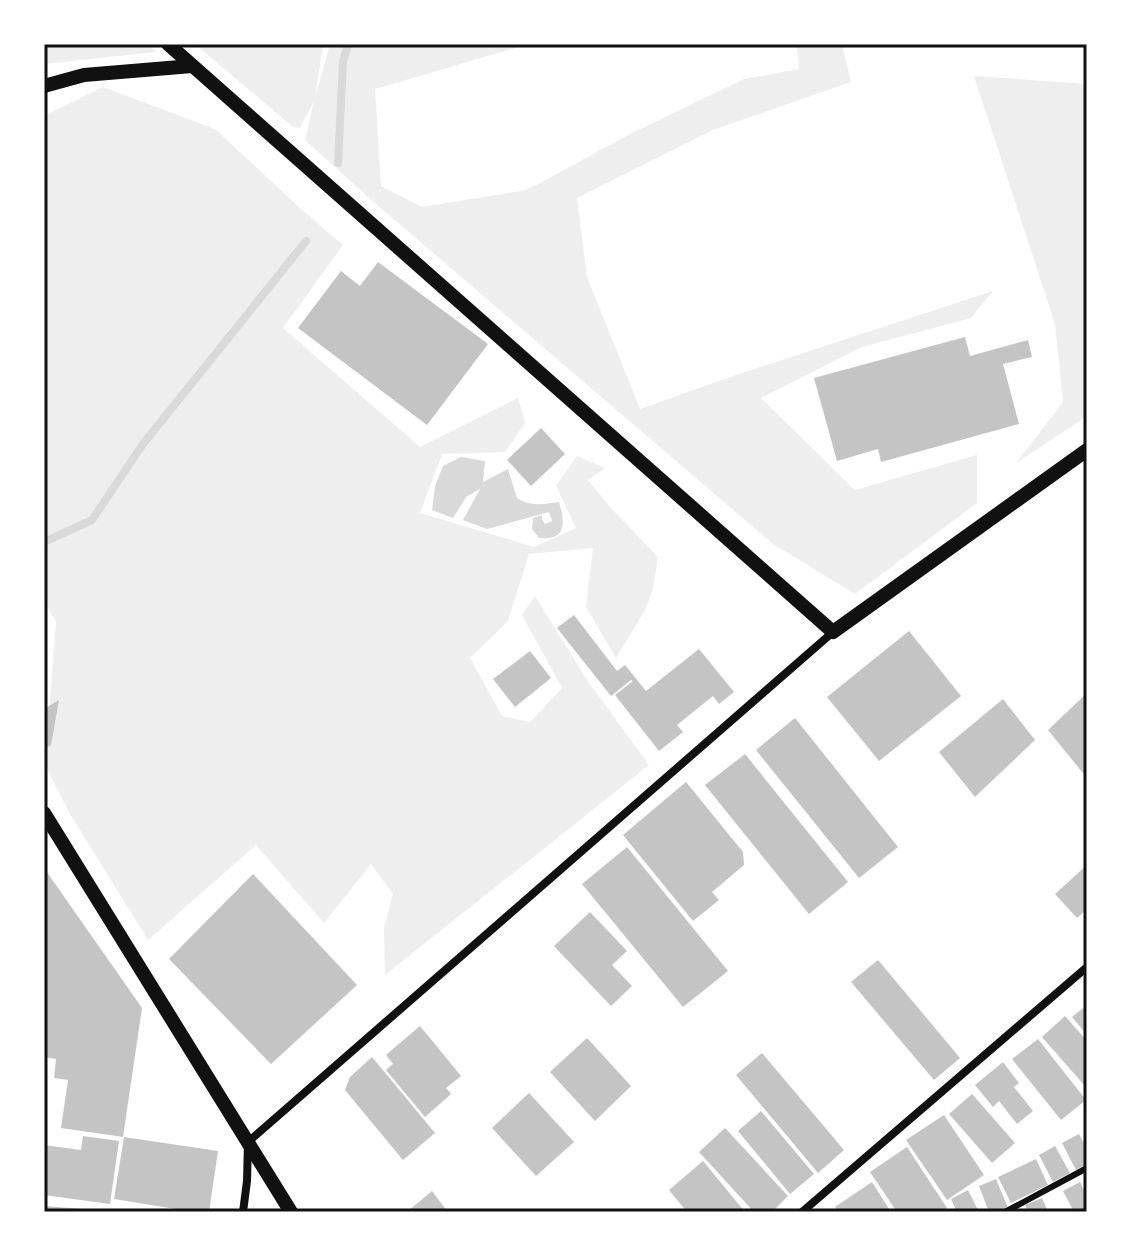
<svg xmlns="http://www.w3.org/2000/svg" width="1131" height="1256" font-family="'Archivo Narrow',sans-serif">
<rect width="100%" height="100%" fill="#fff"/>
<g fill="#eee">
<polygon points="44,44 147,44 156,52 44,64"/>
<polygon points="195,44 323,44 315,98 330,44 516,44 515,48 375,89 381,186 422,207 527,190 630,134 744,79 799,69 797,44 842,44 851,82 713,130 577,198 587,277 640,409 733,376 993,291 971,318 862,347 761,398 855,490 977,455 977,503 855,594 773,544 368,197 305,140 314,101 300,128 293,127"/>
<polygon points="974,76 1087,84 1087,416 1016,463 1063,402 1055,324"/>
<polygon points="103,87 215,129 300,208 343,245 283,328 420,447 518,398 525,423 505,452 442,454 420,513 534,547 576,528 556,486 577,456 605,468 588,480 610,507 658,557 653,589 645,610 616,658 586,607 593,548 529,554 508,621 470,658 502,716 530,722 562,688 522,615 535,596 587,680 649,765 385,975 384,928 393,894 371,864 324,923 256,845 148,940 70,814 45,765 56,622 44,601 44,116"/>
</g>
<path fill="#d9d9d9" d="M 461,457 L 485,461 L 483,482 L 508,469 L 517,498 C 531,507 543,504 559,502 C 565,522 567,541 539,538 L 532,529 L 533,518 L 542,515 L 542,519 L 545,524 L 552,521 L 549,512 L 487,529 L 463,520 L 480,489 L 466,497 L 453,518 L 432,510 L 435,486 L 443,466 Z"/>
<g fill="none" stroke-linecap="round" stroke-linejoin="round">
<g stroke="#d9d9d9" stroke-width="8">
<polyline points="338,163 343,62 348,44"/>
<polyline points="44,542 92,520 143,444 306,241"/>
</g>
</g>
<g fill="#c4c4c4">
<polygon points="378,262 488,344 427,425 298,328 341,271 360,286"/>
<polygon points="965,337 970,356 1028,340 1032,357 1003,364 1019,424 881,462 878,449 837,461 814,378"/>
<polygon points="541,428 565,454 531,486 507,460"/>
<polygon points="574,615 617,671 625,665 646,691 699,649 734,692 719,704 713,696 677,725 683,732 659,751 615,695 633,681 631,680 611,696 557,628"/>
<polygon points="909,631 961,696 879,761 827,697"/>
<polygon points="530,651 551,678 515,707 493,679"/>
<polygon points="1087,693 1087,778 1048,730"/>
<polygon points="1003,699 1035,740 975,797 939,752"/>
<polygon points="59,700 51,745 44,749 44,709"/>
<polygon points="795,718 898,847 859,878 756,750"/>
<polygon points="745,754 848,882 809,914 705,785"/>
<polygon points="686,782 743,852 744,865 712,892 719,900 693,921 623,835"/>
<polygon points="627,847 728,971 683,1007 582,884"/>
<polygon points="1087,865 1087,909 1077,918 1055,894"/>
<polygon points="44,868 142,1008 123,1137 61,1128 68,1080 54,1078 56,1059 44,1057"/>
<polygon points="253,874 357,985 271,1064 169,959"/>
<polygon points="590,912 627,951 612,965 632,986 611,1006 554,946"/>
<polygon points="878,960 960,1058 934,1080 851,982"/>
<polygon points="1087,1005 1087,1035 1072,1017"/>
<polygon points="1065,1016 1087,1041 1087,1084 1085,1086 1042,1037"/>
<polygon points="420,1026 461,1076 446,1088 451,1094 425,1117 386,1070 393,1064 386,1055"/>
<polygon points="587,1038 631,1086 595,1121 550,1072"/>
<polygon points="1038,1039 1086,1100 1061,1120 1012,1059"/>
<polygon points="762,1053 844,1150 818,1173 736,1075"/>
<polygon points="372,1057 435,1133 403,1160 345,1090 350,1077"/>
<polygon points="1003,1062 1019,1083 1014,1087 1033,1111 1017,1124 999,1101 993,1107 975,1085"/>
<polygon points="529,1093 574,1142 536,1176 492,1128"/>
<polygon points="972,1094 1015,1143 992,1163 949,1114"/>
<polygon points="761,1111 814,1174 790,1194 738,1131"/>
<polygon points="944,1115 984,1175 947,1200 906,1140"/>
<polygon points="725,1128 788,1196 772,1212 754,1212 699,1152"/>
<polygon points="1079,1134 1087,1149 1087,1164 1076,1170 1062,1143"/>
<polygon points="83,1136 119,1141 110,1204 44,1195 44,1145 81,1150"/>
<polygon points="124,1137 218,1151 209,1212 194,1212 114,1199"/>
<polygon points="1055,1146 1070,1173 1053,1182 1039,1155"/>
<polygon points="907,1147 947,1208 941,1212 897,1212 870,1172"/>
<polygon points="1036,1159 1048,1185 1011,1203 998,1177"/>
<polygon points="703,1161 745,1212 687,1212 669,1190"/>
<polygon points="996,1179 1008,1208 997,1212 989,1212 979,1186"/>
<polygon points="872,1182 891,1212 838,1212 835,1207"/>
<polygon points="1080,1182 1087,1196 1087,1212 1074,1212 1063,1191"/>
<polygon points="968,1190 979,1212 957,1212 951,1199"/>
<polygon points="432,1191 448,1212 407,1212"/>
<polygon points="1042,1198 1048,1212 1028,1212 1025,1205"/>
<polygon points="44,1206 96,1210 96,1212 44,1212"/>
</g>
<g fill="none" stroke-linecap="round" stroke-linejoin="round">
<polyline stroke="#111" stroke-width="6" points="1005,1212 1087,1168"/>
<g stroke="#111" stroke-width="8">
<polyline points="243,1212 247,1181 248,1142 833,632"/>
<polyline points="802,1212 1087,967"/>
</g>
<g stroke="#111" stroke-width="14">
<polyline points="168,44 833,632 1087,450"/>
<polyline points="44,86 84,75 192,66"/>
<polyline points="44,813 291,1212"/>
</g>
</g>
<rect width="1131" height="1256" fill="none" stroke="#ffffff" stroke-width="92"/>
<rect x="46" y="46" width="1039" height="1164" fill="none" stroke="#111" stroke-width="3"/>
</svg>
